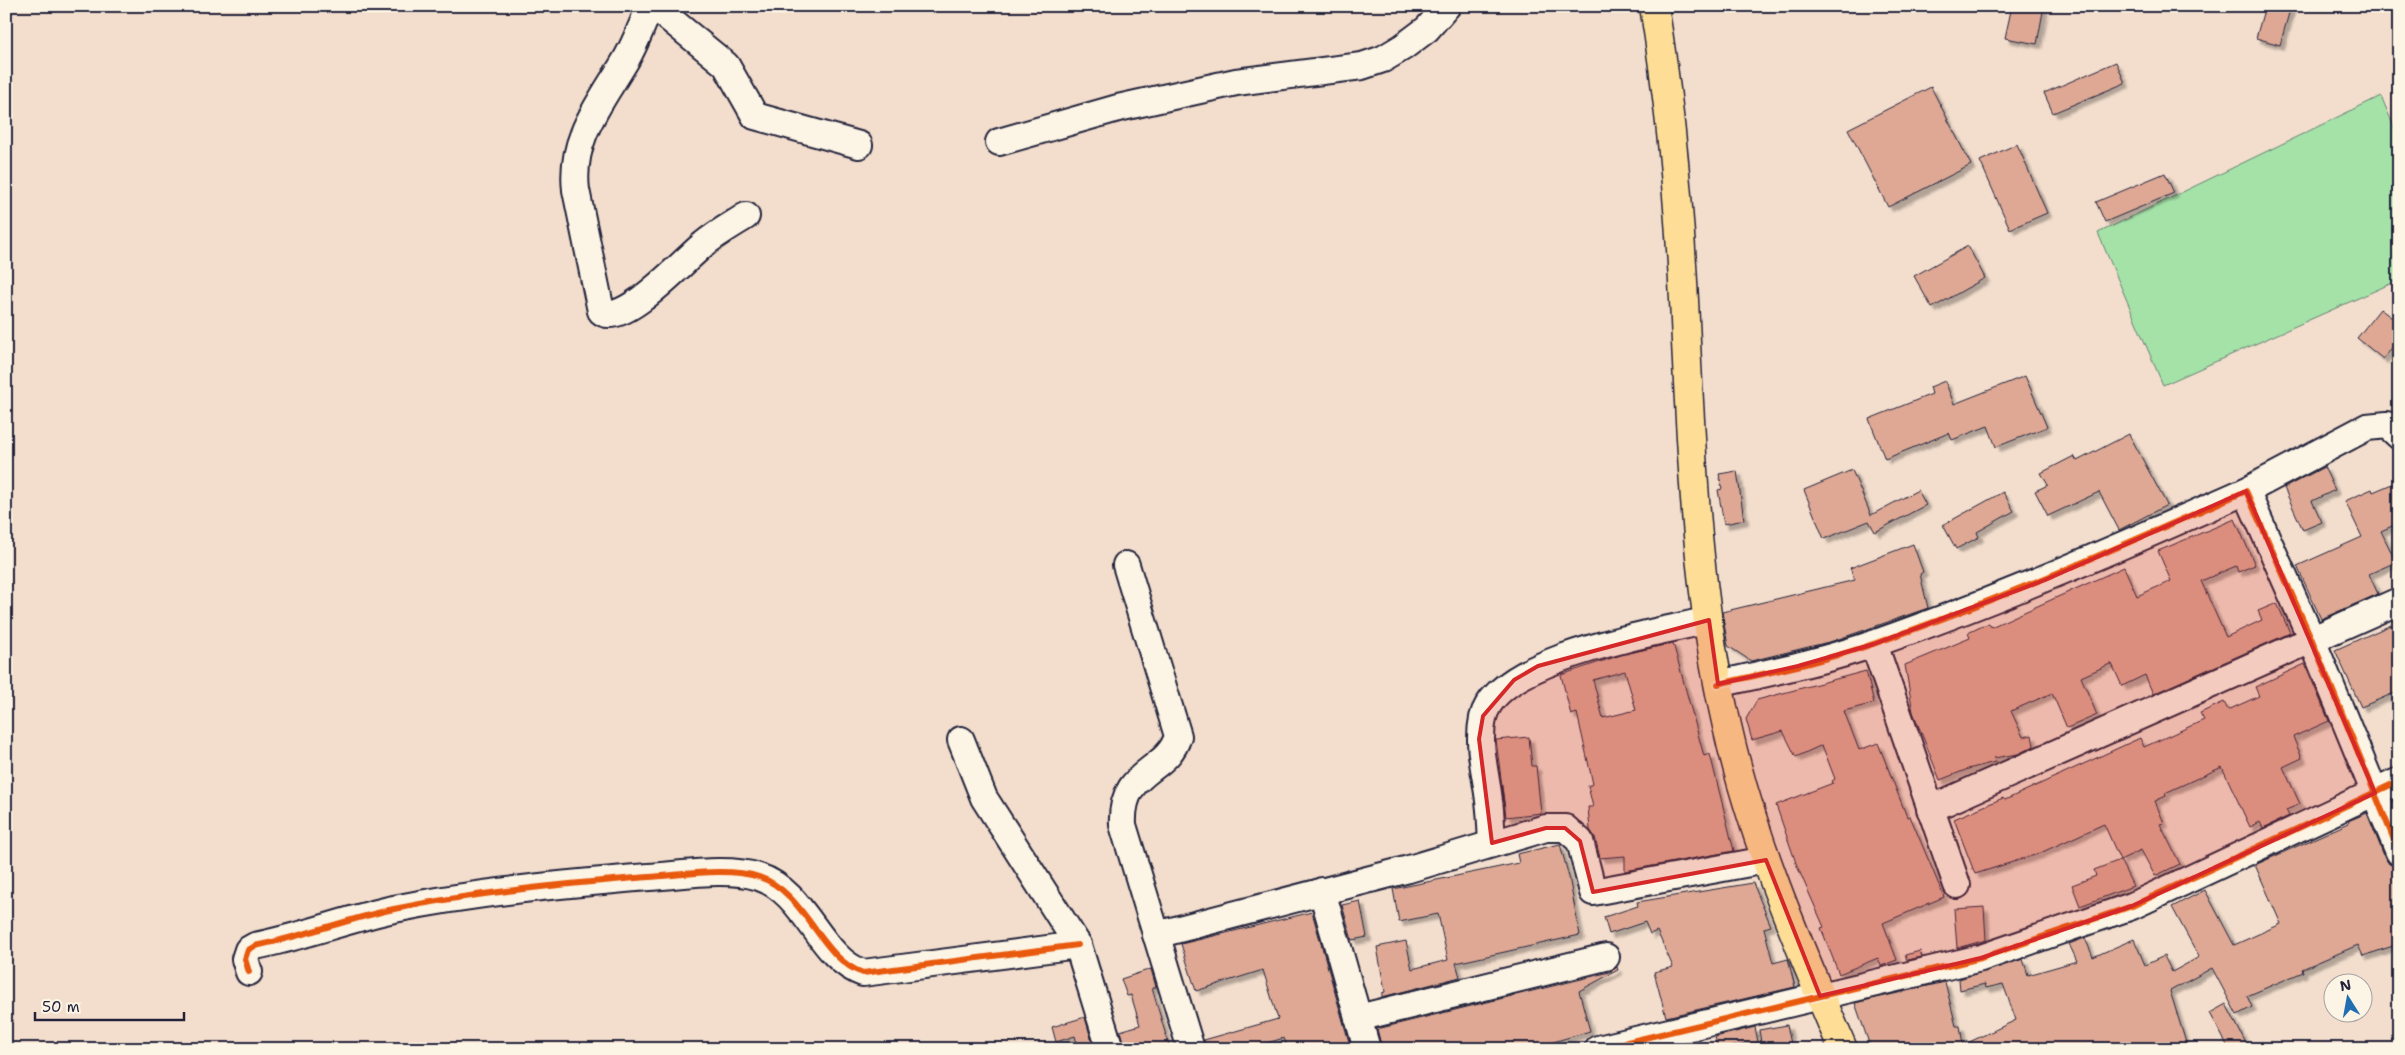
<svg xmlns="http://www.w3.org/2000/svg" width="2405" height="1055" font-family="'Shantell Sans',sans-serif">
<defs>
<filter id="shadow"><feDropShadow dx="4.5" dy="4.5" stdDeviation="1" flood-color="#0004"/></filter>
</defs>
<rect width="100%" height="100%" fill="#f3decd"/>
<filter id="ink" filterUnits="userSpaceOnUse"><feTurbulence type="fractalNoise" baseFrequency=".02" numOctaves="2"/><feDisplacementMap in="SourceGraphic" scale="10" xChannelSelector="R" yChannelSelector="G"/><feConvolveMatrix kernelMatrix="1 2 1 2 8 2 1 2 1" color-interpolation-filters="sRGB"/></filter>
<g filter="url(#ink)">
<polygon fill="#a5e2a8" stroke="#648272" points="2381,96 2399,139 2399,280 2163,385 2098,233"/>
<g fill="#dea894" stroke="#22223b" fill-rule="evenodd" filter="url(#shadow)">
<polygon points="2012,6 2044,6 2037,44 2005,38"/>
<polygon points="2265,6 2291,6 2280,45 2256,38"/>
<polygon points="2116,62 2125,83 2053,113 2044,93"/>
<polygon points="1931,87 1971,165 1888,207 1848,129"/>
<polygon points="2017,144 2047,213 2010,229 1980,161"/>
<polygon points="2165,173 2174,193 2105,222 2096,202"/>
<polygon points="1968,246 1985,278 1932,308 1914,276"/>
<polygon points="2380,309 2399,323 2399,339 2383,359 2357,338"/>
<polygon points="2025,376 2047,427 1996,447 1988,426 1952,440 1949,433 1885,459 1869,419 1932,394 1930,387 1945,381 1954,404"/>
<polygon points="2129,434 2167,505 2119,530 2099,492 2048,516 2035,491 2048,485 2041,473 2074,456 2077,461"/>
<polygon points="2324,467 2335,490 2312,501 2322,522 2303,530 2284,488"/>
<polygon points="1852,470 1871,515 1918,490 1926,505 1875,532 1869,521 1824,539 1804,490"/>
<polygon points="1737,471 1744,520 1724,524 1718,490 1722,489 1719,474"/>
<polygon points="2399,481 2399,523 2381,531 2396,562 2369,574 2378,594 2321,619 2297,566 2362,537 2345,501 2372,489 2373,492"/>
<polygon points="2003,492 2014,511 1977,532 1979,537 1956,549 1943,525"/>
<polygon points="2235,519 2255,565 2238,572 2236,566 2201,581 2226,637 2262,620 2258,611 2277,603 2290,633 2153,694 2145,675 2122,686 2112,664 2110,664 2081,677 2097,715 2067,728 2052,693 2011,711 2023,737 2032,735 2034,746 2018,754 1994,758 1995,762 1968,769 1940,780 1913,712 1905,665 1970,638 1968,633 1989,623 1991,627 2124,567 2137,596 2171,581 2158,551"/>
<polygon points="1913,544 1923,572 1920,574 1928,608 1833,641 1751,661 1728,646 1722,612 1855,580 1850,568"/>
<polygon points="2391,625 2399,642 2399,691 2361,707 2335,650"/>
<path d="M 1673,643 L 1704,756 L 1710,754 L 1734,851 L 1625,871 L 1625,856 L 1600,858 L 1595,837 L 1590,830 L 1588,807 L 1593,807 L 1588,786 L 1593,784 L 1577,713 L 1571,715 L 1561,675 L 1621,655 ZM 1625,671 L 1636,710 L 1603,718 L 1593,680 Z"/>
<polygon points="2305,664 2329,721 2293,737 2302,758 2283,767 2300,804 2286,810 2289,816 2263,828 2260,822 2250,827 2222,767 2165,793 2166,796 2155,801 2164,823 2160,824 2180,864 2155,876 2141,850 2120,860 2133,886 2080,906 2072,885 2096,876 2094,870 2120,860 2104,824 2038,854 1975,874 1954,819 2003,798 2005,800 2140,738 2144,747 2204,720 2200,713 2224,702 2228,710 2259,696 2255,687"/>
<polygon points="1866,671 1874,703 1844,711 1859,750 1878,743 1907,817 1910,816 1944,897 1883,923 1897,960 1881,966 1878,958 1839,974 1821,928 1824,927 1797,866 1776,805 1833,783 1832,781 1835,779 1822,745 1796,757 1783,731 1752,740 1746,719 1757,700"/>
<polygon points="1529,737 1532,766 1536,766 1541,813 1506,817 1496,740"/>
<polygon points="2367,813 2385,858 2389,864 2396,866 2399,873 2399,944 2363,956 2358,945 2302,969 2303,972 2247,996 2252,1007 2237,1015 2212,968 2170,991 2188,1049 1871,1049 1855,1003 1945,982 1956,1026 1960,1026 1963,1045 2016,1020 2003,984 1986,988 1985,984 1960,990 1959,979 2023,959 2028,975 2077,961 2069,944 2085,938 2093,957 2134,939 2145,965 2164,956 2172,972 2199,957 2172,907 2205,890 2234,945 2281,924 2255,865 2349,823 2348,821"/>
<polygon points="1560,844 1569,877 1580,935 1456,963 1460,977 1382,997 1382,993 1385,992 1377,947 1406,941 1412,969 1448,960 1438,914 1399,922 1393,889 1519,863 1517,854"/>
<polygon points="1753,883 1771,926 1764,928 1773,963 1788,959 1795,987 1666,1017 1654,972 1673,967 1657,931 1650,934 1645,922 1609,934 1604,917 1638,906 1637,902"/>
<polygon points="1360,901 1367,937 1352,940 1342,905"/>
<polygon points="1984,907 1986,940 1957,948 1954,909"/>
<polygon points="1312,912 1351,1049 1288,1049 1284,1038 1246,1049 1206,1049 1204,1040 1278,1019 1263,970 1196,991 1181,944"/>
<polygon points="1920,951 1922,957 1907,960 1905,955"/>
<polygon points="1617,967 1618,970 1579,991 1590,1031 1530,1049 1382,1049 1377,1029 1610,972"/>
<polygon points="1151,969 1156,987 1152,988 1170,1049 1125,1049 1120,1031 1140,1025 1131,995 1127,996 1121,979"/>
<polygon points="2226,1004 2249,1049 2229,1049 2210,1013"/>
<polygon points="1085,1017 1094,1049 1074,1049 1073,1044 1077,1043 1075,1036 1056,1042 1052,1027"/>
<polygon points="1787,1025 1791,1044 1762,1049 1759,1030"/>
<polygon points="1755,1027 1758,1042 1718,1049 1715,1037"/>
</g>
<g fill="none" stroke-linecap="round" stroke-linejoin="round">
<defs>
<g id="minor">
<path d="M 650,6 C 642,25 635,45 624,63 C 599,105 570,139 576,190 L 601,311 C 621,330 687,257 704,244 C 717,233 732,225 746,216"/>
<polyline points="654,6 726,65 755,116 859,145"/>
<polyline points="999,142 1118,108 1236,82 1362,66 1383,59 1403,47 1427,29 1447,6"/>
<polyline points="2246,491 2367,427 2387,425 2399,436"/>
<path d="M 1126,565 L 1178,736 C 1167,774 1120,768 1123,825 L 1191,1049"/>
<polyline points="1874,644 1957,885"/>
<path d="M 1718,684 C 1771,672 1825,661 1876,643 C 2002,599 2124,545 2246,491 L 2312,640 L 2399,852"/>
<polyline points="961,740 984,798 1078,945 1110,1049"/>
<polyline points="1930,809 2399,601"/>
<path d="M 1492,843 C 1491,829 1491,815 1489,801 C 1486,773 1477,746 1483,718 C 1496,658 1656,633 1709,620"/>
<polyline points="1322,891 1367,1049"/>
<polyline points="1156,935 1409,869 1546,828 1565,828 1580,841 1593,892 1766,860"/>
<path d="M 249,972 L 245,959 L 248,950 L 255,946 C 302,937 347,919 394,909 C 478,892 564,884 649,877 C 682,875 728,867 759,877 C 806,892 819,958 863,973 L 1078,945"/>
<polyline points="1358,1018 1606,957"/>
<polyline points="1598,1049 1981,958 2132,906 2399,781"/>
</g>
<path id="major" d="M 1654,6 C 1670,103 1679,202 1684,300 C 1691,442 1695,587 1727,726 C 1752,838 1798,944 1843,1049"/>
</defs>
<use href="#minor" stroke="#22223b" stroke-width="30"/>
<use href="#major" stroke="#22223b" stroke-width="31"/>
<use href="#minor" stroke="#fcf5e5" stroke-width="26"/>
<use href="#major" stroke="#fedd96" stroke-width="28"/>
<defs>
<g id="cycleway">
<path d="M 1718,684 C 1771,672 1825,661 1876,643 C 2002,599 2124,545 2246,491 L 2312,640 L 2399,852"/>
<path d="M 249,972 L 245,959 L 248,950 L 255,946 C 302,937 347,919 394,909 C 478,892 564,884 649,877 C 682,875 728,867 759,877 C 806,892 819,958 863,973 L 1078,945"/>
<polyline points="1598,1049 1981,958 2132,906 2399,781"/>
</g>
</defs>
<use href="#cycleway" stroke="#fcf5e5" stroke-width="9"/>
<use href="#cycleway" stroke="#e8590c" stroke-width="6"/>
</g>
</g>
<path fill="#d62828" fill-opacity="0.2" stroke="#d62828" stroke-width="4" stroke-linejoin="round" d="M 2246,491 L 2375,793 L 2132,906 L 1981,958 L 1820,996 L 1766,860 L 1593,892 L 1580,841 L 1565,828 L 1546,828 L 1492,843 L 1479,739 L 1483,716 L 1514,680 L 1538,666 L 1709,620 L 1718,684 L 1798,666 L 1874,644 L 2045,580 Z"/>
<rect width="2405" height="1055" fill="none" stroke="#fcf5e5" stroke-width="25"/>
<rect x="12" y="12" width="2380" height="1030" fill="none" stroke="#22223b" stroke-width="2" filter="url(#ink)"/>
<g transform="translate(2348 998) rotate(349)"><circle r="24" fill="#fcf5e5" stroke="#a5a1a1"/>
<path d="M0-4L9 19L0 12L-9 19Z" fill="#1f6fb2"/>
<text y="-8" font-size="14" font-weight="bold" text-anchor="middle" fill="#22223b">N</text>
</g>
<path d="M35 1012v8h149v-8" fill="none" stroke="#22223b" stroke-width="2.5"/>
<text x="42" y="1012" font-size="15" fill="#22223b" stroke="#fcf5e5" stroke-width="4" paint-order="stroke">50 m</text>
</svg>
